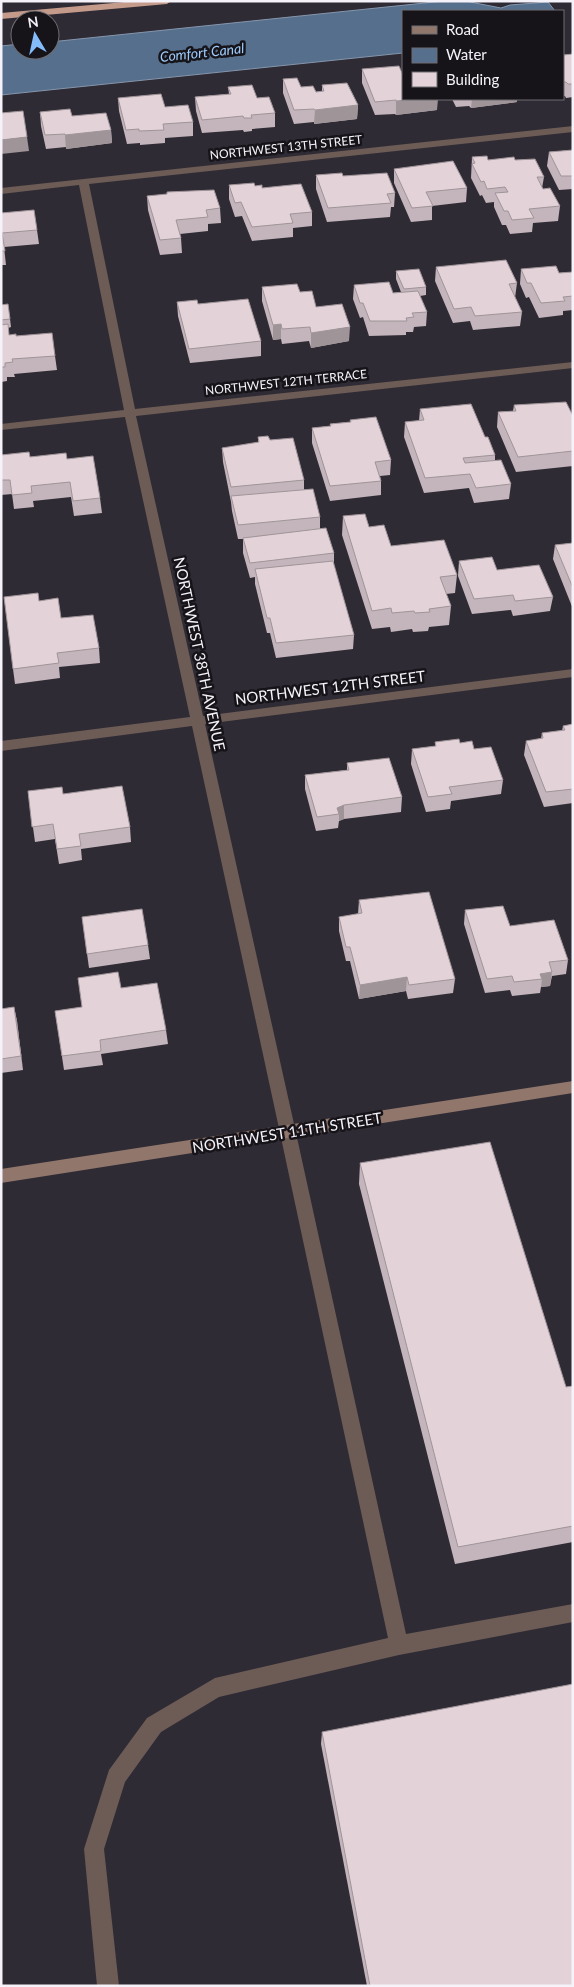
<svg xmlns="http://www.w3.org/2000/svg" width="574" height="1987" font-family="Lato,sans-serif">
<rect width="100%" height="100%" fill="#2f2b35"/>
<polygon fill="#556f8c" stroke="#8596ad" points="444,1 465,1 501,8 510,5 548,2 555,11 403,11 403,53 1,95 1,46 20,44 20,50 50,50 50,42"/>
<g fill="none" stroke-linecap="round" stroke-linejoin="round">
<polygon fill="#6d5c55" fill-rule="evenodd" points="288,1126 294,1128 296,1133 406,1634 573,1604 573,1622 399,1655 219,1697 161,1732 125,1782 104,1849 119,1986 97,1986 84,1849 109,1770 147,1718 215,1678 388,1638 280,1133 282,1128"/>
<polygon fill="#6d5c55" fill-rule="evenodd" points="573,126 573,132 89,184 135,409 573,362 573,368 136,416 203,716 573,669 573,677 205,724 296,1133 294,1138 288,1140 282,1138 280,1133 192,726 1,751 1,741 190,717 125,417 1,430 1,424 124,410 79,185 1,194 1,188"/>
<polygon fill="#90766b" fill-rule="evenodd" points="573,1081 573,1093 1,1183 1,1169"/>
<polygon fill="#c49b8a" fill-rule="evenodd" points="136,1 171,1 167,4 1,19 1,13"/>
</g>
<g fill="#c3b5bb">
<polygon points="573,54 573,97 566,98 565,96 563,96 563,55"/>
<polygon points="362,69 403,99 437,110 396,115 395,114 375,115 362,83"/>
<polygon points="283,79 301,87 316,92 322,91 322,85 358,105 357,119 314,124 314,122 294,124 283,93"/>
<polygon points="228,87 257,98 275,113 275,127 252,129 252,131 244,132 243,130 202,133 196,111 195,97 229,94"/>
<polygon points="118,98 165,107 193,122 193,136 165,138 165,143 140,145 140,143 127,144 119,111"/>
<polygon points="452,99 517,99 517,102 471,108 469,106 456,107"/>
<polygon points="40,112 72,116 111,130 112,143 66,149 66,147 46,149 41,126"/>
<polygon points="573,150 573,189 559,190 547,166 549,152"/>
<polygon points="472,157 488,160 515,160 544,177 542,188 560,206 558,221 533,223 532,232 510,234 506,225 502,225 494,207 494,202 486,203 482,195 480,196 471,178"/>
<polygon points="394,169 467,188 466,202 432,206 432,220 411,222 394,183"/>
<polygon points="316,175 343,176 395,193 394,207 391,207 390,217 327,222 316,189"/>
<polygon points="229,185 255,186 262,188 312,212 312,226 293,228 293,237 252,241 242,216 235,217 229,199"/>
<polygon points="147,196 220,208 221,223 208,224 208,231 180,234 181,238 182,253 160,255 148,210"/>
<polygon points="1,213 37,230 39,244 4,247 6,265 1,265"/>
<polygon points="436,267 517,283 515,298 522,312 520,326 473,330 470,321 453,323 435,281"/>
<polygon points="521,269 559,273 573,272 573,310 563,311 563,315 539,318 529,297 526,298 520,284"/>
<polygon points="396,271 426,287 426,295 420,296 427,312 426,326 414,327 413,332 406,332 406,335 369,336 363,317 360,318 353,299 354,285 393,293 401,292 396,279"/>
<polygon points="262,287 300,292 316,307 349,341 311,348 309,341 282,344 281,339 273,340 262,301"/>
<polygon points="177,302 198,304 261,341 261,356 190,363 178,316"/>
<polygon points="1,305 10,319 11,327 8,328 9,335 16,336 55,356 57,370 14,374 15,377 7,377 7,381 1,382"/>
<polygon points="514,405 573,416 573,466 516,472 497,427 498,412 513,411"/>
<polygon points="420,409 485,437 495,455 495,460 511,484 509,499 474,503 469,488 424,493 404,437 405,422 419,421"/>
<polygon points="350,420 391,460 390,475 380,476 381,481 381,495 330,501 312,443 312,428 330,426 330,424 350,422"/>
<polygon points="258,437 270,440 304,480 304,489 320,517 320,529 334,553 334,566 354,635 353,649 276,658 270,633 267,633 255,584 255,577 250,578 243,553 243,539 238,539 232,511 231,502 223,462 222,448 258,443"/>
<polygon points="1,455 67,459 100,498 102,513 74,516 71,497 33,501 34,507 14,509 12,494 1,495"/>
<polygon points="343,516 369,527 391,546 457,575 455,593 446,594 451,606 449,625 429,627 428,631 413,632 412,629 391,632 390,627 372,629 342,535"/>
<polygon points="573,543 573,609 553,559 555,545"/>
<polygon points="459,561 497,570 553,597 550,611 513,616 511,610 472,614 458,576"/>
<polygon points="39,601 61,618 99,648 100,663 59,667 60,678 15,684 13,669"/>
<polygon points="573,724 573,803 544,807 524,755 526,741 541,739 542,733 562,731 563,726"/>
<polygon points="435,742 460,743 474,749 503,780 501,794 451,801 450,809 426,812 411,764 412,749 435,746"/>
<polygon points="347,763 402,797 401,812 344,819 339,821 338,828 316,831 305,789 305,775 347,770"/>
<polygon points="28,791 63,794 130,827 131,842 81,849 82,860 59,864 55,839 35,842"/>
<polygon points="359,900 455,979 453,993 408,999 406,991 359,999 350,961 346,961 339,931 339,917 358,914"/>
<polygon points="465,910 510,926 568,960 566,974 552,976 550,986 541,987 540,993 512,996 510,990 485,993 464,924"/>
<polygon points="82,917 148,945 150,959 89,968"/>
<polygon points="121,988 166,1030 168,1044 101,1054 103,1065 64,1070 55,1011 82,1007"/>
<polygon points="14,1007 17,1021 23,1070 1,1073 1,1009"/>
<polygon points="360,1163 566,1387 573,1386 573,1542 455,1564 359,1184"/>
<polygon points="322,1732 573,1986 367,1986 321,1744"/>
</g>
<g fill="#9f9498">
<polygon points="417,99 438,99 437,110 396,115 396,101"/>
<polygon points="472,99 517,99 517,102 471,108"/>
<polygon points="358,105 357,119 314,124 315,110"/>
<polygon points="111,130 112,143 66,149 65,135"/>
<polygon points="27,137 29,151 1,154 1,140"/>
<polygon points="281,324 281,339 273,340 273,325"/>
<polygon points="350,327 349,341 311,348 311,333"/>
<polygon points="344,805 344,819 339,821 339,814 337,808"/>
<polygon points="552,972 550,986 541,987 542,979 540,974"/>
<polygon points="407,977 406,991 359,999 360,985"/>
<polygon points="14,1007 17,1021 23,1070"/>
</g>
<g fill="#e3d3d9" stroke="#9f9498">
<polygon points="573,54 573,84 568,84 566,82 563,82 563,55"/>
<polygon points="399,66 403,75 403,99 417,99 396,101 396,100 375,102 362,69"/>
<polygon points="297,78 301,87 313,86 316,92 324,91 322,85 347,83 358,105 315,110 314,109 294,110 283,79"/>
<polygon points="252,85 257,98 269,97 275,113 251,115 252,118 244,118 243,116 202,120 195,97 231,94 228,87"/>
<polygon points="161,94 165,107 188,105 193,122 163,124 164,130 139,131 139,129 126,130 118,98"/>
<polygon points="70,109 72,116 106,113 111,130 65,135 65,134 45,135 40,112"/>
<polygon points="23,111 27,137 1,140 1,113"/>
<polygon points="573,150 573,176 561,176 549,152"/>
<polygon points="487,156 488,160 514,157 515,160 535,159 544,177 537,177 543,189 550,188 560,206 529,209 534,218 512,220 508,211 504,211 495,193 508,192 505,187 487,189 484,181 481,182 472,164 475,163 472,157"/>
<polygon points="453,161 467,188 426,192 433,206 412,208 394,169"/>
<polygon points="342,173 343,176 387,173 395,193 387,194 391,203 328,208 316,175"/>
<polygon points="254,183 255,186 262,185 262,188 301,184 312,212 290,214 293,223 252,227 241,202 235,203 229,185"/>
<polygon points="214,190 220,208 206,210 208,217 176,220 181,238 160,240 147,196 167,194 167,192"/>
<polygon points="34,210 37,230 2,233 5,251 1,251 1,213"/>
<polygon points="506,260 517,283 509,284 522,312 475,316 471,307 454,309 436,267"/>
<polygon points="556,266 559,273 573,272 573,296 563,297 565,301 541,303 531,283 527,283 521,269"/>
<polygon points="419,269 426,287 404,289 396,271"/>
<polygon points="389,282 393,293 418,291 427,312 412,313 414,317 406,318 407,321 370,321 363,303 360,303 354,285"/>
<polygon points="297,284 300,292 312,291 316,307 342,304 350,327 311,333 310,327 282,329 281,324 273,325 262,287"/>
<polygon points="248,299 261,341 189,349 177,302 197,300 198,304"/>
<polygon points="8,304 10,319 1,320 1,305"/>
<polygon points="8,324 9,335 16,334 16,336 52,333 55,356 12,359 13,362 5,363 5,367 1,367 1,325"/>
<polygon points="566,402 573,416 573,451 518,457 498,412 516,411 514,405"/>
<polygon points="471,404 485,437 488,437 495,455 463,458 465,463 501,460 511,484 476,488 470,474 425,478 405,422 424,420 420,409"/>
<polygon points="376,417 391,460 375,462 381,481 330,486 312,428 331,426 330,424 351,422 350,420"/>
<polygon points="268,436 270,440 293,438 304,480 231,487 222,448 259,442 258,437"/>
<polygon points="29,452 30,457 66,453 67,459 93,456 100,498 73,501 70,482 31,486 32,493 12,495 10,480 1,480 1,455"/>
<polygon points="313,489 320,517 238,525 231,496"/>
<polygon points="365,514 369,527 384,525 391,546 444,540 457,575 440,577 451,606 429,609 430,612 415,613 414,611 392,613 391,608 372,611 343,516"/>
<polygon points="326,528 334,553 250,563 243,538"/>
<polygon points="573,543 573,588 555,545"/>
<polygon points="492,557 497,570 539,565 553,597 515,601 513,595 474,599 459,561"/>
<polygon points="333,561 354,635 276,643 270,618 267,618 255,569"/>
<polygon points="38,593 39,601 58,598 61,618 93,615 99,648 57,653 59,663 13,669 4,597"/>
<polygon points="573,724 573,789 546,792 526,741 543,738 542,733 565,730 563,726"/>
<polygon points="459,739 460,743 472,741 474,749 491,747 503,780 449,787 452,794 428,797 412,749 436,746 435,742"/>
<polygon points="389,758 402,797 344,805 337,808 339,814 317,817 305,775 349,770 347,763"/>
<polygon points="122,786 130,827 79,834 81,846 57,849 53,824 32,827 28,791 62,787 63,794"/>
<polygon points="429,892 455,979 409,985 407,977 360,985 350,947 346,947 339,917 362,913 359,900"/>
<polygon points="503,906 510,926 554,920 568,960 549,962 552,972 540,974 542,979 514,982 512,976 487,979 465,910"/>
<polygon points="142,909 148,945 87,954 82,917"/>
<polygon points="118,972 121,988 157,983 166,1030 100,1040 101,1051 62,1056 55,1011 82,1007 78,978"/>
<polygon points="14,1007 21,1056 1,1059 1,1009"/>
<polygon points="490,1142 566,1387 573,1386 573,1526 458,1547 360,1163"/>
<polygon points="573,1684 573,1986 370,1986 322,1732"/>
</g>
<g text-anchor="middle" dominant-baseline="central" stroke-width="5" stroke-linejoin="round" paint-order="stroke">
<g font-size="12" fill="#f5f2f9" stroke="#161419">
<text transform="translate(286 147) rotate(-6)">NORTHWEST 13TH STREET</text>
<text transform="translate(286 382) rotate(-6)">NORTHWEST 12TH TERRACE</text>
</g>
<g font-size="14" font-style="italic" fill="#9dcbfc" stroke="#161419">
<text transform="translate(202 52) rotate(-6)">Comfort Canal</text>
</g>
<g font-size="15" fill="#f5f2f9" stroke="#161419">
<text transform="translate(200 654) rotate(78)">NORTHWEST 38TH AVENUE</text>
<text transform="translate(330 687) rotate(-7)">NORTHWEST 12TH STREET</text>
<text transform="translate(287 1132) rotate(-9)">NORTHWEST 11TH STREET</text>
</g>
</g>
<rect width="574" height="1987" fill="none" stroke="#f5f2f9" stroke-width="5"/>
<rect x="402" y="10" width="162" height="90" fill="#161419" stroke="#6f6d73"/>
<rect x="412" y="26" width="25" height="8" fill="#90766b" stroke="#6f6d73"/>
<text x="446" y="35" font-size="15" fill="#f5f2f9">Road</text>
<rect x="412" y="48" width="25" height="15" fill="#556f8c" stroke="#6f6d73"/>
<text x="446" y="60" font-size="15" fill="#f5f2f9">Water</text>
<rect x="412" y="72" width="25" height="15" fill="#e3d3d9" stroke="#6f6d73"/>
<text x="446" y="85" font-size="15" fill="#f5f2f9">Building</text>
<g transform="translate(35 35) rotate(351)"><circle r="24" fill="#161419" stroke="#6f6d73"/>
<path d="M0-4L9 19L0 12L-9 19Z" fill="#84bcfb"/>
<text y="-8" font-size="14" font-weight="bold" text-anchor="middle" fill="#f5f2f9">N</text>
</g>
</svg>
